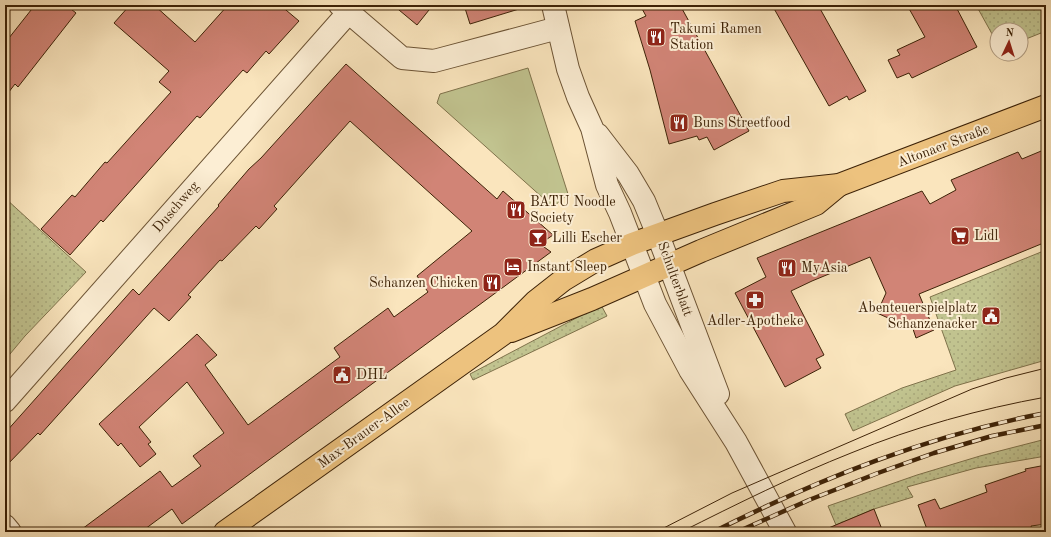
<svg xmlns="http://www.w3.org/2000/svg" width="1051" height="537" font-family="'Old Standard TT',serif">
<defs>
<pattern id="grass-dots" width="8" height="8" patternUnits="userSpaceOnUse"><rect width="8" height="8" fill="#c1c38f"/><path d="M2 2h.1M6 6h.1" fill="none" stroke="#a7a77a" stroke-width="1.8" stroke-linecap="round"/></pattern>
</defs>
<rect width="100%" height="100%" fill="#fae5bd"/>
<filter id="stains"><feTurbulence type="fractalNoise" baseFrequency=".005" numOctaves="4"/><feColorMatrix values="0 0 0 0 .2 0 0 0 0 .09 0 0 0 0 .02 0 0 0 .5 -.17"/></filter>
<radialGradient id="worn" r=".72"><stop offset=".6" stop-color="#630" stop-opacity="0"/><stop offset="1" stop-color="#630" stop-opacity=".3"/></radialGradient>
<g fill="url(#grass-dots)" stroke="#7f724b">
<polygon points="976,5 1046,5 1046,31 1021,41 1021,30 997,30 997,43"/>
<polygon points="5,198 86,272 25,336 5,360"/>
<polygon points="1046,250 1046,360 955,386 853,431 845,414 902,388 956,370 930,297"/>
<polygon points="601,305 607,316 473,380 470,374"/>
<polygon points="1046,439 1046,456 976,468 907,487 913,497 874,509 836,525 828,506 917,475 980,456"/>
</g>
<polygon fill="#c1c38f" stroke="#7f724b" points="528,68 568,194 553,207 437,103 440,94"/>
<g fill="#d18476" stroke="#3d2207">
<polygon points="35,5 66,5 76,13 18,87 15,84 5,97 5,43"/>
<polygon points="130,5 154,5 195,42 228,5 280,5 299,21 269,54 266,51 247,73 243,70 200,118 197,116 103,222 101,220 70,255 41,229 72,195 75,197 105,162 107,163 171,92 159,82 169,71 114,23"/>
<polygon points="393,5 433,5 417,25"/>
<polygon points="464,5 519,5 519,9 470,24"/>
<polygon points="640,5 680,5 749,131 714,150 707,137 699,140 697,136 669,144 650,70 635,21 646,16"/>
<polygon points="772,5 818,5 866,91 849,100 847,96 829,106"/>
<polygon points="907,5 955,5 977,47 912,78 909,73 897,78 888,60 900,55 897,50 925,37"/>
<polygon points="346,64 497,199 503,191 553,235 540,244 551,252 182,524 172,509 141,532 78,532 160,471 172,487 201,466 193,456 224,433 187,382 139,427 151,442 148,444 156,454 140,467 121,443 118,446 99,424 197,334 217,355 205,365 248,425 340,357 334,348 388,308 394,317 428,292 417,276 472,231 350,121 274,206 277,209 259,229 256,226 222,261 220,260 188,295 191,297 169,321 154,308 40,435 38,433 5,467 5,433 133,289 139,295 219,206 218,205 249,169 261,158"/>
<polygon points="1046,149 1046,242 919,294 934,330 916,338 913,329 877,313 886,293 870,257 812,281 791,291 824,355 816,359 821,368 785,387 735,293 766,277 757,258 922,191 930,204 956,190 951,180 1018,152 1022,159"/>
<polygon points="1046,465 1046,524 1031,526 1033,532 928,532 918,505 935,499 940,509 987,492 985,485 1026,471 1025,469"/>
<polygon points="874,509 883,532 819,532"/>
</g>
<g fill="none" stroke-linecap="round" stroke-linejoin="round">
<defs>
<g id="minor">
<polyline points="340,5 402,58 434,61 558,28"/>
<polyline points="553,5 568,69 578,97 592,128 607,185 620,213 655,304 690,370 736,442 785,532"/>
<polyline points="598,135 628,174 644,201 658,235 718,394"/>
<polyline points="5,401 348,13"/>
<polyline points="5,526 10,532"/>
</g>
<g id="major">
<polyline points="511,331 592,299 701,251 816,204 839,185"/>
<polyline points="225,532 503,334 535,302 563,280 596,260 632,244 715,214 783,191 839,185 1046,106"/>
</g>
</defs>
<use href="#minor" stroke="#6c5334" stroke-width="24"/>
<use href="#major" stroke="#3d2207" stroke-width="24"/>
<use href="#minor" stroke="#fceed4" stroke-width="22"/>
<use href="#major" stroke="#edc27e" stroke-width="22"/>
<g stroke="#3d2207" stroke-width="1">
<polyline points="656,532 732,493 972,389 1006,378 1046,368"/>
<path d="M 681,532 C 737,504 793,476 851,453 C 914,427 980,409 1046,397"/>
</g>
<defs>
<g id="rail">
<path d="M 713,532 C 819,479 929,435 1046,413"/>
<polyline points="737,532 809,500 878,473 934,453 992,436 1046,425"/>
</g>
</defs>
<use href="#rail" stroke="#3d2207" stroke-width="4.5"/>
<use href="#rail" stroke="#fceed4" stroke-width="3" stroke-dasharray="9" stroke-linecap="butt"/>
</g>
<defs>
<symbol id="restaurant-square" viewBox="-11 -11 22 22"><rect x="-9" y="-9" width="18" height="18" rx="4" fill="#8f2418" stroke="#fceed4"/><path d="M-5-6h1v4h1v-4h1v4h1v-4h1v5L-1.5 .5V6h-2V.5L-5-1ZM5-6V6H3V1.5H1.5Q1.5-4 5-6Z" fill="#fff"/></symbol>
<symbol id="supermarket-square" viewBox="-11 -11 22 22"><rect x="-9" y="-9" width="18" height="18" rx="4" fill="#8f2418" stroke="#fceed4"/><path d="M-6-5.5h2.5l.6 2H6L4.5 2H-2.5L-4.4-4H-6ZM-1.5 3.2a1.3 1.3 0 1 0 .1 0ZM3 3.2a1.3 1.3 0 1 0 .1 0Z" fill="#fff"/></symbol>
<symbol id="bar-square" viewBox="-11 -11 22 22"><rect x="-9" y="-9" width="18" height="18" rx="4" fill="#8f2418" stroke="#fceed4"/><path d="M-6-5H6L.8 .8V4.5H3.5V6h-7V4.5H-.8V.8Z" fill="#fff"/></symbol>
<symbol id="hotel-square" viewBox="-11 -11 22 22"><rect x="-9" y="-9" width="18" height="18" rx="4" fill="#8f2418" stroke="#fceed4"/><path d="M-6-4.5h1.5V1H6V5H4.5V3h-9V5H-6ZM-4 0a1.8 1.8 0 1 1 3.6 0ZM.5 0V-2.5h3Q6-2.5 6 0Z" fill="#fff"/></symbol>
<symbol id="pharmacy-square" viewBox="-11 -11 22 22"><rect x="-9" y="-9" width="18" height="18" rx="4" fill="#8f2418" stroke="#fceed4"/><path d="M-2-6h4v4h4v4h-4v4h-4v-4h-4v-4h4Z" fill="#fff"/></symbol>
<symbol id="civic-square" viewBox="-11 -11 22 22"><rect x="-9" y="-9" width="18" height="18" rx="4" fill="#8f2418" stroke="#fceed4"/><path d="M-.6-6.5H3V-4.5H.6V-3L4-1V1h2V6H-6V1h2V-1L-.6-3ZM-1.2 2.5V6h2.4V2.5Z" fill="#fff"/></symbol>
</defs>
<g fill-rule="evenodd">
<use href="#restaurant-square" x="645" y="26" width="22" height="22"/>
<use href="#restaurant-square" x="668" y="112" width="22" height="22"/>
<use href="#restaurant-square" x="505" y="199" width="22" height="22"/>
<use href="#supermarket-square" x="949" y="225" width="22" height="22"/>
<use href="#bar-square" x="527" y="227" width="22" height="22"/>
<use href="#hotel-square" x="502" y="256" width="22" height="22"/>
<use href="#restaurant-square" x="776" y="257" width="22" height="22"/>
<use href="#restaurant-square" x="481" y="272" width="22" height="22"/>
<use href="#pharmacy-square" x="744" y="289" width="22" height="22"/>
<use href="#civic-square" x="980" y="305" width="22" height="22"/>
<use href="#civic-square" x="331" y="364" width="22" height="22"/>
</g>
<g text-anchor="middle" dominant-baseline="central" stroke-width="4" stroke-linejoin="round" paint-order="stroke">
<g font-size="14" fill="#3d2207" stroke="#fceed4" text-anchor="start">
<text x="670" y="29">Takumi Ramen<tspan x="670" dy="16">Station</tspan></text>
<text x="693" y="123">Buns Streetfood</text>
<text x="530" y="202">BATU Noodle<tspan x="530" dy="16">Society</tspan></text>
<text x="974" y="236">Lidl</text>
<text x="552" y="238">Lilli Escher</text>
<text x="527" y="267">Instant Sleep</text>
<text x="801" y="268">MyAsia</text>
<text x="478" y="283" text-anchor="end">Schanzen Chicken</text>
<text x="977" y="308" text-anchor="end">Abenteuerspielplatz<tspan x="977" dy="16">Schanzenacker</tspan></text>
<text x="755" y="321" text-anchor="middle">Adler-Apotheke</text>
<text x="356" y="375">DHL</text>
</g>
<g font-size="14" fill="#3d2207" stroke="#fceed4">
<text transform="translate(943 146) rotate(-21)">Altonaer Straße</text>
<text transform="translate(176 207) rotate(-49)">Duschweg</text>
<text transform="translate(675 279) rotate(70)">Schulterblatt</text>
<text transform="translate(364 433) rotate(-36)">Max-Brauer-Allee</text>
</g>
</g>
<rect width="1051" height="537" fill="none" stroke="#fae5bd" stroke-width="20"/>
<rect x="6" y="6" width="1039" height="525" fill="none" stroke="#3d2207" stroke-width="2"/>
<rect x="10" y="10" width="1031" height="517" fill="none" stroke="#3d2207"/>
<g transform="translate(1009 42) rotate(4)"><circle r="19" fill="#fceed4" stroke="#b09c82"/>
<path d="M0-3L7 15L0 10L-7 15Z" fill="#8f2418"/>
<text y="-6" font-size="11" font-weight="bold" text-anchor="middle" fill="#3d2207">N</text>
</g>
<rect width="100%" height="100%" filter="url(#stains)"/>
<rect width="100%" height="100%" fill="url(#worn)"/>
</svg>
